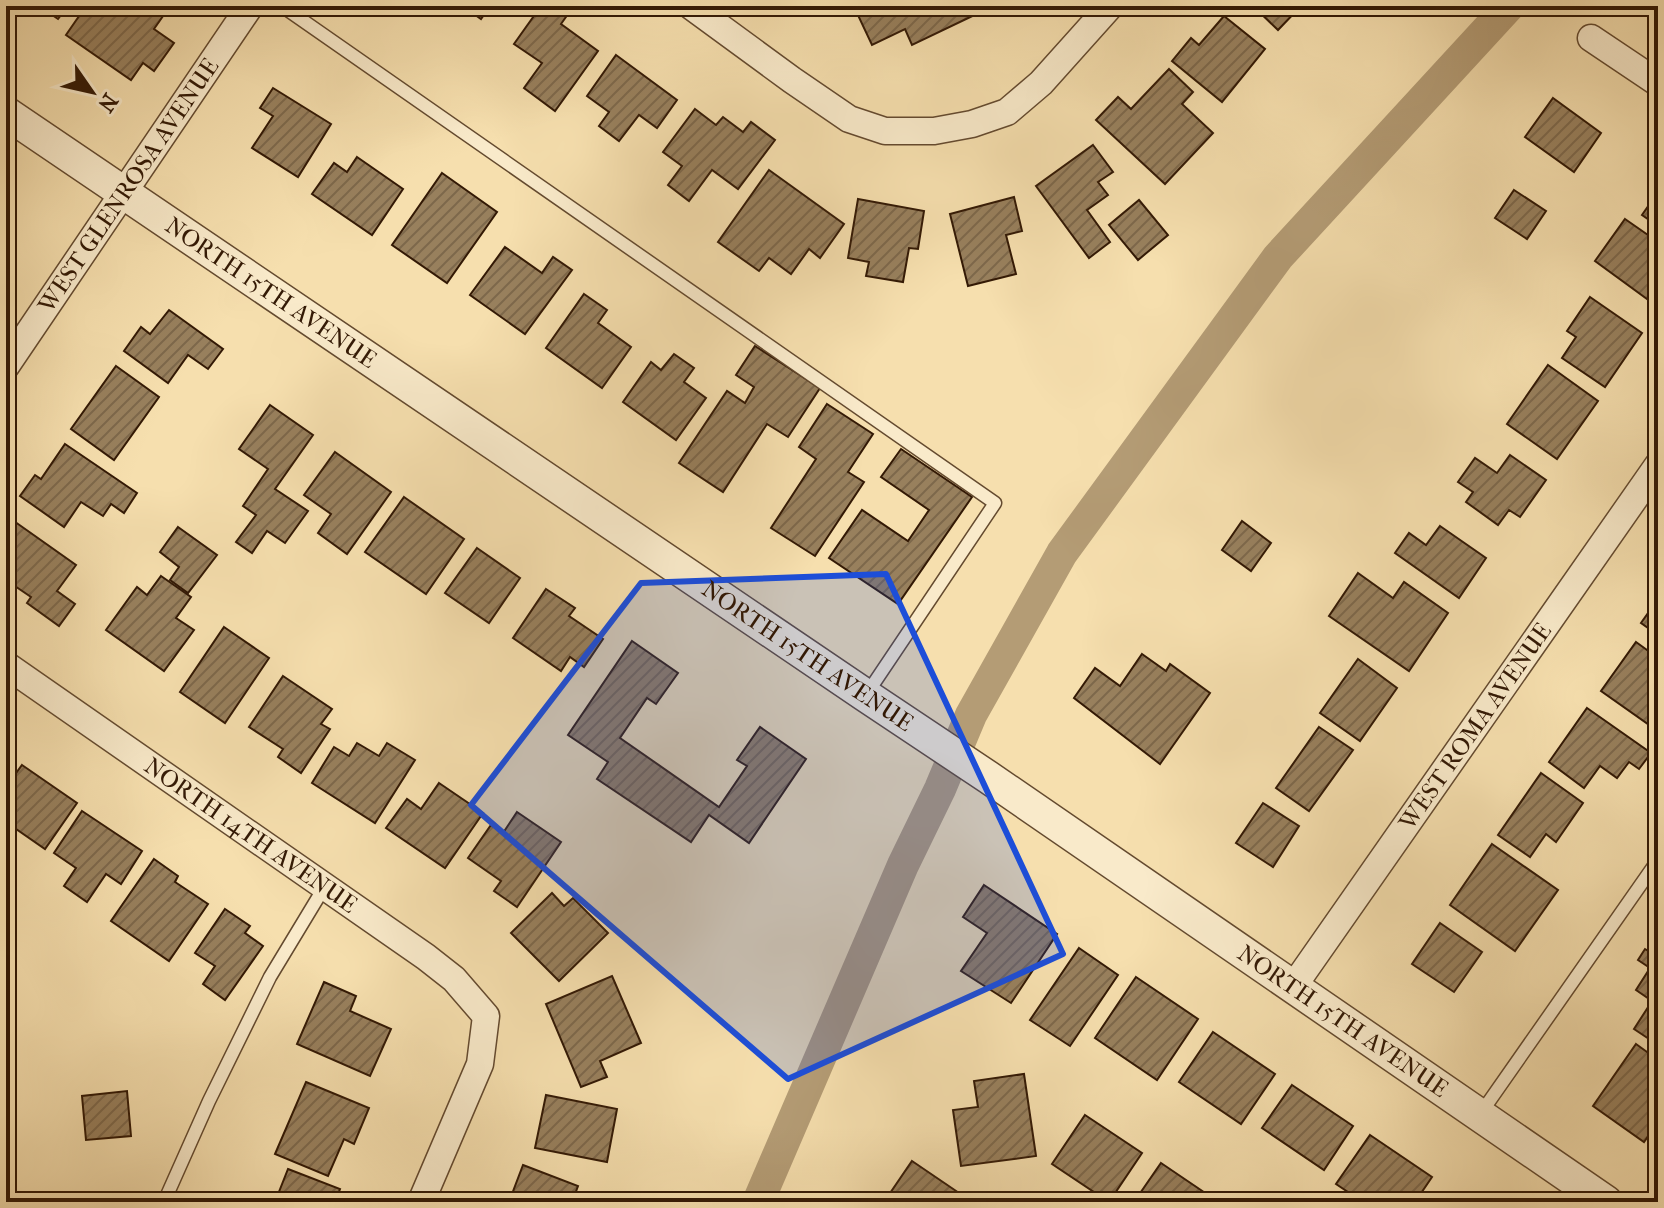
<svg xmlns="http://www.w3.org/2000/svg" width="1664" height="1208" font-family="'IM FELL French Canon',serif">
<defs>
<pattern id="building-hatch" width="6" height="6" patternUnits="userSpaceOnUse" patternTransform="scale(2)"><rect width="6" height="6" fill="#98805d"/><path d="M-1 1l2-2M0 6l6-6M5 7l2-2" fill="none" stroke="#7d684b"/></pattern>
</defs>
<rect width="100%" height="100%" fill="#f6dfae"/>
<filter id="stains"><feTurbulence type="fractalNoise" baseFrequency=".0025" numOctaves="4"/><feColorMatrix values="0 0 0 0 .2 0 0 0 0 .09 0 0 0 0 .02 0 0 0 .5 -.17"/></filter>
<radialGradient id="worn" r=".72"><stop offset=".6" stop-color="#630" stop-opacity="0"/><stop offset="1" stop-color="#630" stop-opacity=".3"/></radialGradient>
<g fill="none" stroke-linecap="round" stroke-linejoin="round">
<polyline stroke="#b49c75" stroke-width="32" points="758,1202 903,865 940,789 971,715 1062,553 1278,257 1509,6"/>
</g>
<g fill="url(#building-hatch)" stroke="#331905" stroke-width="2">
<polygon points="39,6 68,6 58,19"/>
<polygon points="86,6 170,6 154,29 174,43 154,71 143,63 131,80 66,35"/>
<polygon points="463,6 490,6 481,19"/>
<polygon points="541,6 556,6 568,14 561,24 598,51 555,111 524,88 542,63 514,44"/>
<polygon points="865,6 985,6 987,9 912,45 905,29 872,45 856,11"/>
<polygon points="1253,6 1301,6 1278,30"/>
<polygon points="1224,16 1265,49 1222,102 1172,61 1191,38 1199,45"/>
<polygon points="616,55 677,100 657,128 639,115 619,141 599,126 609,112 587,96"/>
<polygon points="1169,69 1193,92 1182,104 1213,133 1165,184 1096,120 1118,97 1131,109"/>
<polygon points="273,88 331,124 298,177 252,148 273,116 260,108"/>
<polygon points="1553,98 1601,133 1574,172 1525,137"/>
<polygon points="695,109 716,125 723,117 743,132 751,122 775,140 738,189 712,170 689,201 668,185 682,166 663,152"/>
<polygon points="1093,145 1113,172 1098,182 1108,195 1087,210 1110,242 1089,258 1036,186"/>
<polygon points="357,157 403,189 372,235 312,194 334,163 347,172"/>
<polygon points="769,170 844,224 820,258 809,249 791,274 769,258 759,271 718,242"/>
<polygon points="442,173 497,212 447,283 392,245"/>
<polygon points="1514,190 1546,211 1527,239 1495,218"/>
<polygon points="1658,192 1658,226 1642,215"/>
<polygon points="1014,197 1022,231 1006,235 1016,274 968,286 950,214"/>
<polygon points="858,199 924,211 918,249 909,248 903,282 866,276 869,262 848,258"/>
<polygon points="1139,200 1168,235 1138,260 1109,225"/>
<polygon points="1625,219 1658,242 1658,307 1595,261"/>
<polygon points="505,247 542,273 553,257 572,270 525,334 470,295"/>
<polygon points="584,294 607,310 598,323 631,347 602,388 546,348"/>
<polygon points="1590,297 1642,333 1605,387 1562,358 1576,337 1567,331"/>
<polygon points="169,310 223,349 208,369 188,355 168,383 124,351 141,327 150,334"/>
<polygon points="755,346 820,388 788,437 767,424 723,492 679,463 727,391 745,403 754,387 736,375"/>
<polygon points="674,354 694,368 684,382 706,398 676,440 623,402 651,362 661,370"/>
<polygon points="1548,365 1598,401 1557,459 1507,424"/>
<polygon points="116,366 159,397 114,460 71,429"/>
<polygon points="827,404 873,434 848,472 864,482 815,556 771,528 816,459 799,447"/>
<polygon points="270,405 313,435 275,489 308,511 285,543 267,531 252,553 236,542 256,515 243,506 268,469 239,449"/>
<polygon points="65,444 137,493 124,513 111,504 103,516 81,502 64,527 20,496 35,475 41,479"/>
<polygon points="901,449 972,497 898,604 829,558 862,510 908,541 929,510 881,477"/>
<polygon points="335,452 391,492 347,554 318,533 331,514 304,495"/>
<polygon points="1510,455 1546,480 1520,517 1509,510 1498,525 1466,502 1473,492 1458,482 1475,458 1497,473"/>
<polygon points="404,497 464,539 426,594 365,552"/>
<polygon points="11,519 76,565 57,591 75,604 59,626 27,603 31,597 6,580 6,526"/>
<polygon points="1242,521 1271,543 1251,571 1222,550"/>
<polygon points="1440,526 1486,558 1459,598 1395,553 1409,533 1426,545"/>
<polygon points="178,527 217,555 188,593 170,580 179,567 160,552"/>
<polygon points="477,548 520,578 489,623 445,593"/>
<polygon points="1358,573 1393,598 1404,582 1448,613 1409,671 1329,616"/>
<polygon points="161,576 191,597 176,618 194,630 164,671 106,630 137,587 147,595"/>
<polygon points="546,589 575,608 569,616 603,639 584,667 570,657 561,671 513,638"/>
<polygon points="1658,599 1658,635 1641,623"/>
<polygon points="224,627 269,658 225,723 180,692"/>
<polygon points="632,641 678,673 656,704 647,698 620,738 719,807 747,766 737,760 760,727 806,759 749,843 709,815 691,842 597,779 608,762 568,735"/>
<polygon points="1636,642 1658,658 1658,725 1655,729 1601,691"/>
<polygon points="1142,654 1166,671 1170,664 1210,693 1160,764 1074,698 1095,668 1120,686"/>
<polygon points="1358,659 1397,688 1360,741 1320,713"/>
<polygon points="283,676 332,709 321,724 330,729 301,773 278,757 283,749 249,727"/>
<polygon points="1587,708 1651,753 1639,769 1629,762 1617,778 1600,766 1584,788 1549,762"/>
<polygon points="1319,727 1353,750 1309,811 1276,788"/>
<polygon points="357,743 379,756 387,743 415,760 375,823 312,783 334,747 349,756"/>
<polygon points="22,765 77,803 45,849 6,822 6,787"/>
<polygon points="1541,773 1583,803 1556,842 1546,834 1530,857 1498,835"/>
<polygon points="439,783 483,813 445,868 386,828 407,799 421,809"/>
<polygon points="1263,803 1299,826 1273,867 1236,843"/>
<polygon points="82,811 142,851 121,884 106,874 87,902 64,886 76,868 54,853"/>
<polygon points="517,812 561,842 517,907 494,891 501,881 468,858 491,825 503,833"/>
<polygon points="1492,844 1558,890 1515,951 1450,905"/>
<polygon points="154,859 178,876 175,882 208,904 169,961 111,921"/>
<polygon points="984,885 1057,934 1011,1003 961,971 987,933 963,917"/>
<polygon points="552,893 564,906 573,898 608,933 559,981 511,933"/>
<polygon points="225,909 250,926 245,933 263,946 225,1000 203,984 215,966 195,953"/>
<polygon points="1440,923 1482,952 1454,992 1412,964"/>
<polygon points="1079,948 1118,975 1070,1046 1030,1020"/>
<polygon points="1645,949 1658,957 1658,1045 1634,1029 1652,1001 1636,990 1650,968 1638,960"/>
<polygon points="612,976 641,1043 600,1061 607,1077 581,1087 546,1004"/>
<polygon points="1136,977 1198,1019 1157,1080 1095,1038"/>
<polygon points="324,982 356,996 350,1011 391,1029 370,1076 297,1044"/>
<polygon points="1213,1032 1275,1074 1241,1124 1179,1082"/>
<polygon points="1636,1044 1658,1060 1658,1122 1644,1142 1593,1106"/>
<polygon points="1024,1074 1036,1156 961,1166 953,1110 978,1107 974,1081"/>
<polygon points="306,1082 369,1108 354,1144 344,1139 328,1176 275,1154"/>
<polygon points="1292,1085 1353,1126 1324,1170 1262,1128"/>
<polygon points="127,1091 131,1136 86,1140 82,1096"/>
<polygon points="546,1095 617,1109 607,1162 535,1148"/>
<polygon points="1085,1115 1142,1153 1109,1202 1052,1164"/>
<polygon points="1370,1135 1432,1177 1415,1202 1363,1202 1336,1184"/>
<polygon points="12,1152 15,1202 6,1202 6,1153"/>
<polygon points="912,1161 962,1195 958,1202 884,1202"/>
<polygon points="1161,1163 1217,1201 1217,1202 1134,1202"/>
<polygon points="523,1165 578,1186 572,1202 509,1202"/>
<polygon points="288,1169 340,1189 335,1202 275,1202"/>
</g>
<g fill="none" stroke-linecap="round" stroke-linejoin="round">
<defs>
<g id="service">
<polyline points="282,6 995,503 866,695"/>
<polyline points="1481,1113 1658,860"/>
<polyline points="164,1202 209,1101 270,977 325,886"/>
</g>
<g id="minor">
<polyline points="691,6 792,80 849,119 885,131 934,131 972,124 1007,112 1041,83 1110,6"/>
<polyline points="1591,38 1658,83"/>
<path id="s1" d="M 6,366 L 250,6"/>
<path id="s2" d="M 6,665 L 426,957 L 454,979 L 486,1016 L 480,1064 L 421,1202"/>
<path id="s3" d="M 1293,987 L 1658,465"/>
</g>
<g id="tertiary">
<path id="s4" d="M 6,113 L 865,695 L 988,777 L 1606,1202"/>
</g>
</defs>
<use href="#service" stroke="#644a2f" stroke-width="15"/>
<use href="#minor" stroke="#644a2f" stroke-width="29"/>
<use href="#tertiary" stroke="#644a2f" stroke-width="35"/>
<use href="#service" stroke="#f9eaca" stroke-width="12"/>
<use href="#minor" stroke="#f9eaca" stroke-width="26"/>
<use href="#tertiary" stroke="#f9eaca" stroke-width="32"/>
</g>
<path fill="#1d4ed8" fill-opacity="0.2" stroke="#1d4ed8" stroke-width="6" stroke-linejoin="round" d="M 886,574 L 1063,954 L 788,1079 L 471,805 L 641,583 Z"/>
<g text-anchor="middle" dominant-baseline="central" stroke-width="6" stroke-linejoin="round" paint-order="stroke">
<g font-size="24" fill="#331905" stroke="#f9eaca">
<text stroke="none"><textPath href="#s1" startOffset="218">WEST GLENROSA AVENUE</textPath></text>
<text stroke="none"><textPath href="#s4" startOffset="320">NORTH 15TH AVENUE</textPath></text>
<text stroke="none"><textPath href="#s4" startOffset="968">NORTH 15TH AVENUE</textPath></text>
<text stroke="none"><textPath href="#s3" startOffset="318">WEST ROMA AVENUE</textPath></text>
<text stroke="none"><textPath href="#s2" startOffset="298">NORTH 14TH AVENUE</textPath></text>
<text stroke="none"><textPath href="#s4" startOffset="1616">NORTH 15TH AVENUE</textPath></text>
</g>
</g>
<rect width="1664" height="1208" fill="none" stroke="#f6dfae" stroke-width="32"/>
<rect x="8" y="8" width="1648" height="1192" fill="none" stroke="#331905" stroke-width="4"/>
<rect x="16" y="16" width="1632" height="1176" fill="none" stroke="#331905" stroke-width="2"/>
<g transform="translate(92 92) rotate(124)" stroke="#f9eaca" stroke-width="6" paint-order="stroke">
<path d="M0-6L14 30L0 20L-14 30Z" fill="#331905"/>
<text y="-12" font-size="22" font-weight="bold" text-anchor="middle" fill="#331905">N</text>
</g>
<rect width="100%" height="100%" filter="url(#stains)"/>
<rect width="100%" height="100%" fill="url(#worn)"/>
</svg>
